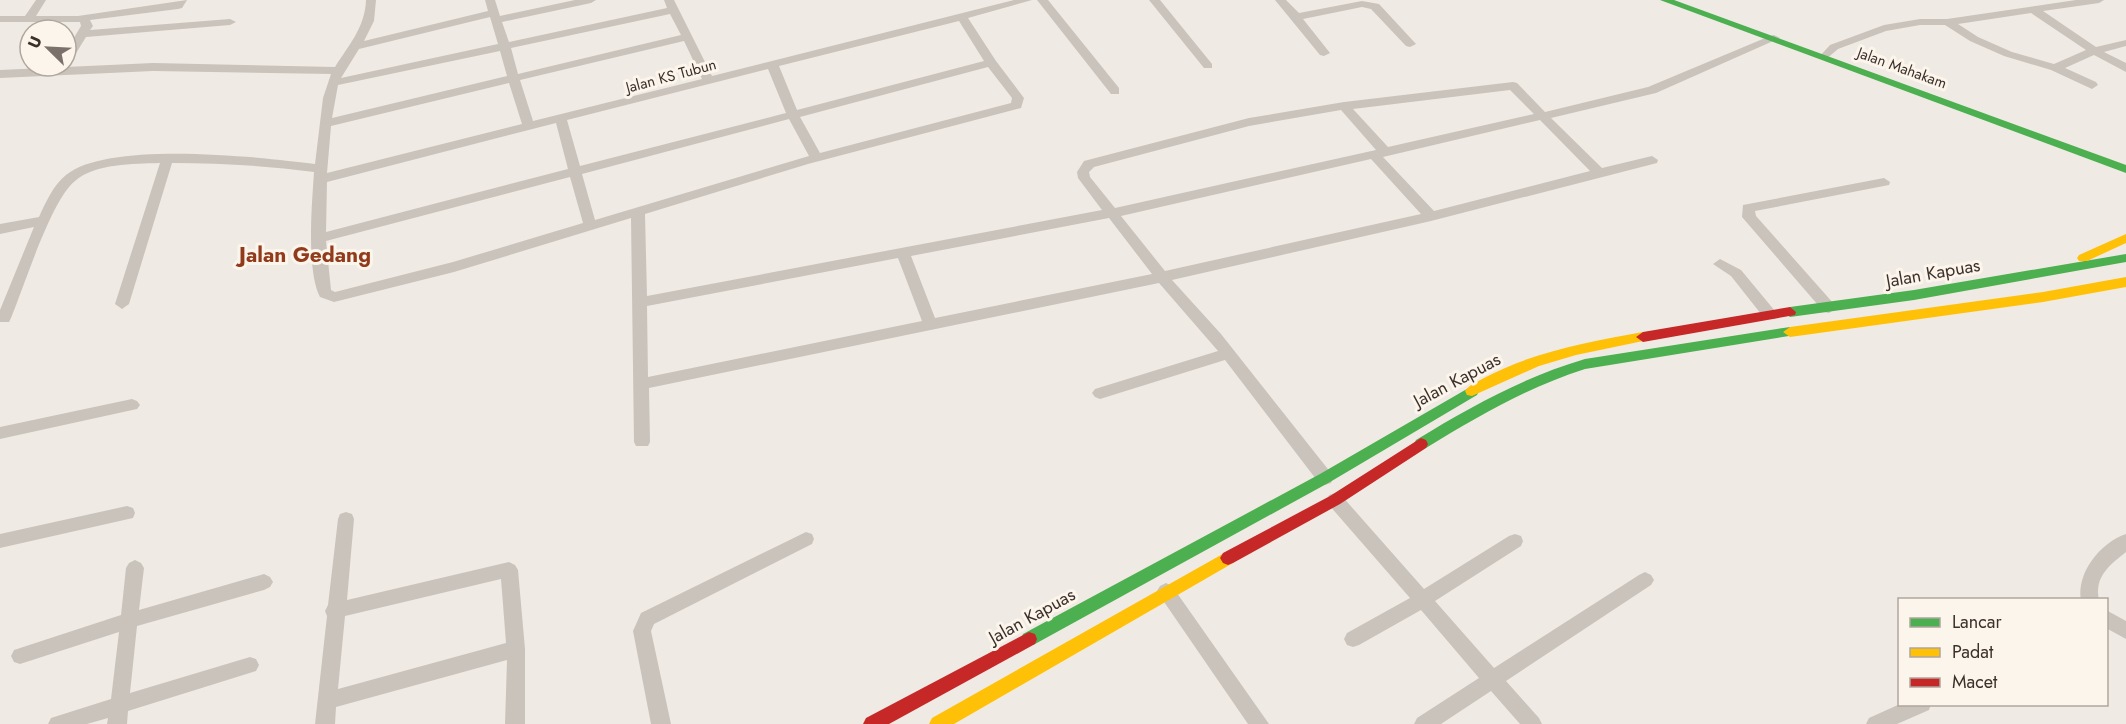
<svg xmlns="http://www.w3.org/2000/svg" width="2126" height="724" font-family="Jost,sans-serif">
<rect width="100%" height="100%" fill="#f0eae4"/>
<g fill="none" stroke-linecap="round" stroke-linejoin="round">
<g fill="#cac3bc" fill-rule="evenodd">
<polygon points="36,0 46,0 36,16 78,16 187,0 182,8 178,9 90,20 93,26 90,30 230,19 236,22 230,25 86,37 70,63 66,64 66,51 81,26 80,22 0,22 0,16 25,16"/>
<path d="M 366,0 L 376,0 L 374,21 L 364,41 L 488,11 L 485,0 L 495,0 L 500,16 L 575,0 L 596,0 L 591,3 L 502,22 L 509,42 L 667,8 L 664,0 L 674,0 L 712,76 L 1014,0 L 1032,0 L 968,18 L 996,61 L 1024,98 L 1021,108 L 808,164 L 645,214 L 647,296 L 1102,210 L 1078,178 L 1077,172 L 1084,161 L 1249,118 L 1344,102 L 1513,82 L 1517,83 L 1545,112 L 1648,87 L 1770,36 L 1774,35 L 1780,38 L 1656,93 L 1551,118 L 1602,168 L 1652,156 L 1658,160 L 1657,163 L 1431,221 L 1172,280 L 1221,334 L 1331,473 L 1333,478 L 1331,483 L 1325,485 L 1319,483 L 1225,360 L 1100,399 L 1095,397 L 1092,393 L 1095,389 L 1218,351 L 1159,283 L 649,388 L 650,442 L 648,446 L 636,446 L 634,442 L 631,218 L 454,272 L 334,302 L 320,297 C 306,270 312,203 314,172 C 267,166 220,163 172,163 L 129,304 L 122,309 L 115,304 L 160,163 C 133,164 96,163 75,181 C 51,200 24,287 11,318 L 9,322 L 0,322 L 0,310 L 34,227 L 0,234 L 0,224 L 39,217 C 45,204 53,185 66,175 C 108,140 260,157 315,164 L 323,98 L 331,74 L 153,71 L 0,78 L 0,70 L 153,63 L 335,67 C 348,46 365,28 366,0 ZM 670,14 L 681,35 L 518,74 L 511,48 ZM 490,17 L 498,44 L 341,78 L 359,49 ZM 959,21 L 984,61 L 797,110 L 779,66 ZM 684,41 L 702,79 L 533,121 L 520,80 ZM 500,51 L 507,76 L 332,118 L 338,85 ZM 988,67 L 1012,98 L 1011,103 L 820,153 L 800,117 ZM 768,69 L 786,113 L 580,166 L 567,120 ZM 509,83 L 522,124 L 327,173 L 331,126 ZM 1510,90 L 1534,114 L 1388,147 L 1353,109 ZM 1341,110 L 1376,150 L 1115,208 L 1090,177 L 1089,172 L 1094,167 L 1249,126 ZM 789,119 L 809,156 L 595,220 L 582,174 ZM 1540,120 L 1590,171 L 1434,211 L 1383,157 ZM 556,123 L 568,169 L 326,232 L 327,182 ZM 1371,159 L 1421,214 L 1165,271 L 1121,216 ZM 570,177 L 583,223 L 453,262 L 335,292 L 331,290 L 326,241 ZM 1109,218 L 1152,274 L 935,318 L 911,256 ZM 898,258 L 922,321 L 648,377 L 647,306 Z"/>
<polygon points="1037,0 1048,0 1119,88 1119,94 1111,94"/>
<polygon points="1149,0 1160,0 1212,64 1212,68 1204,68"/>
<polygon points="1275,0 1286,0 1299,13 1362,1 1379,4 1416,44 1410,47 1406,46 1371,9 1362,7 1303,19 1330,53 1324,56 1320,55"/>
<path d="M 2076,0 L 2104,0 L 2099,3 L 2043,11 L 2096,47 L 2126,40 L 2126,46 L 2104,52 L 2126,63 L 2126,72 L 2094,55 L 2065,68 L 2096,82 L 2098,85 L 2092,89 L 2051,70 L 2004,56 L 1970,41 L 1945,25 L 1920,25 L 1886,31 L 1838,49 L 1825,60 L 1819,57 L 1830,45 L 1884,25 L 1920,19 L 1947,19 ZM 2031,13 L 2086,50 L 2054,64 L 2012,52 L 1978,37 L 1958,24 Z"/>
<polygon points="1884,178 1890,182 1889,185 1755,211 1756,216 1834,304 1836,308 1829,313 1824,312 1742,217 1743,205"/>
<polygon points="1720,259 1741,270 1775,311 1777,315 1775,319 1765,319 1731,276 1713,264"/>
<polygon points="132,399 137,401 140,405 137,409 0,439 0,427"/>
<polygon points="1335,493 1341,495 1424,589 1509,536 1515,534 1521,536 1523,541 1521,546 1435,601 1494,668 1639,575 1645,572 1651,575 1654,580 1651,585 1506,681 1539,718 1542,724 1520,724 1491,691 1441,724 1414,724 1417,718 1479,678 1421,610 1359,645 1353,647 1347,645 1344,639 1347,633 1410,598 1329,505 1327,500 1329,495"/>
<polygon points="127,506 133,508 135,513 133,518 0,548 0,534"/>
<path d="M 346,512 L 352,514 L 354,519 L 347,600 L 509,562 L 515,565 L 518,570 L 525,649 L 525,724 L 505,724 L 507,660 L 336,707 L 335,724 L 315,724 L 327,616 L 325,611 L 328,605 L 338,519 L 340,514 ZM 501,579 L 506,643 L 338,689 L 345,616 Z"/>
<polygon points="806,532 812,534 814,539 812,544 654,624 651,631 671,724 651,724 633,631 641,613"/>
<path d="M 2126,534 L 2126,552 C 2110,565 2094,576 2099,600 L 2081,600 C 2076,573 2101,542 2126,534 Z"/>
<polygon points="135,560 141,563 144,568 139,610 264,574 270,577 273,582 270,587 264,590 137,626 130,693 250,657 256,659 259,665 256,671 128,711 127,724 107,724 108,718 87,724 48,724 51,718 111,699 119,632 20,664 14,662 11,656 14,650 121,615 126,568 129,563"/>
<polygon points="1166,583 1172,586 1269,724 1248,724 1160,596 1157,591 1160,586"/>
<polygon points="2106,610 2126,621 2126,639 2106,628"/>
<polygon points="1900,704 1931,704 1929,710 1897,724 1866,724 1869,718"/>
</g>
<g fill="#4caf50" fill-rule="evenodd">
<polygon points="1660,0 1674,0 2126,165 2126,173"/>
<polygon points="2126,254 2126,262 1914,300 1790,317 1784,312 1790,307 1914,290"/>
<path d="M 1790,327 L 1795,329 L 1797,332 L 1795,335 L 1585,369 C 1528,387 1477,417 1426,448 L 1416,448 L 1414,444 L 1416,440 C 1470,407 1524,377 1585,359 Z"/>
<polygon points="1472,386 1477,387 1479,391 1477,395 1330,482 1035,644 1029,646 1023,644 1021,639 1023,634 1320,474"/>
</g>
<g fill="#ffc107" fill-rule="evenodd">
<polygon points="2126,234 2126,243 2087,261 2079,261 2077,258 2079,255"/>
<polygon points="2126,277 2126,287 2043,302 1790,337 1783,332 1790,327 2043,292"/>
<path d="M 1643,332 L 1648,334 L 1650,337 L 1648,340 L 1576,355 L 1539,366 L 1472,396 L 1467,395 L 1465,391 C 1469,385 1477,382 1484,378 C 1532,352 1589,342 1643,332 Z"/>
<polygon points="1228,551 1233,553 1236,558 1233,563 954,724 929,724 932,718"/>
</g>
<g fill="#c62828" fill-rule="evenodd">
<polygon points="1790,307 1796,312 1795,315 1643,342 1636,337 1643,332"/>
<polygon points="1421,438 1426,440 1428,444 1426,448 1340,504 1233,563 1228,565 1223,563 1220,558 1223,553 1330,496"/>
<polygon points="1029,632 1035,634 1037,639 1035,644 889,724 863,724 866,718"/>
</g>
</g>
<g text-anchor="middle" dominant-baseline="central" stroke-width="6" stroke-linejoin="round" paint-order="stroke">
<g font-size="15" fill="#3b302a" stroke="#fcf5ec">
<text transform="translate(1902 68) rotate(20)">Jalan Mahakam</text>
<text transform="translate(671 76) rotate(-15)">Jalan KS Tubun</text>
</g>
<g font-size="18" fill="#3b302a" stroke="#fcf5ec">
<text transform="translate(1933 273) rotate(-10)">Jalan Kapuas</text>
<text transform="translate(1457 380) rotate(-28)">Jalan Kapuas</text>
<text transform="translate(1032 616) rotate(-29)">Jalan Kapuas</text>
</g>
<g font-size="21" font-weight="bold" fill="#913b1c" stroke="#fcf5ec">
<text x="305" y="255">Jalan Gedang</text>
</g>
</g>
<rect x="1898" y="598" width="210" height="108" fill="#fcf5ec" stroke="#afa69e" stroke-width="1.5"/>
<rect x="1910" y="618" width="30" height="9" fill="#4caf50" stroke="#afa69e" stroke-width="1.5"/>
<text x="1952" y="628" font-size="18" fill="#3b302a">Lancar</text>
<rect x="1910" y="648" width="30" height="9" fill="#ffc107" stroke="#afa69e" stroke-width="1.5"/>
<text x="1952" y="658" font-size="18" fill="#3b302a">Padat</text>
<rect x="1910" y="678" width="30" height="9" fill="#c62828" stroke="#afa69e" stroke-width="1.5"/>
<text x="1952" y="688" font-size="18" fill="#3b302a">Macet</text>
<g transform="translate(48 48) rotate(294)"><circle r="28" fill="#fcf5ec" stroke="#afa69e" stroke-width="1.5"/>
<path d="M0-4.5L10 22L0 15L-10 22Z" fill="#7a716b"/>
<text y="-9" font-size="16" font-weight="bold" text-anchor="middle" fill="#3b302a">U</text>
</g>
</svg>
